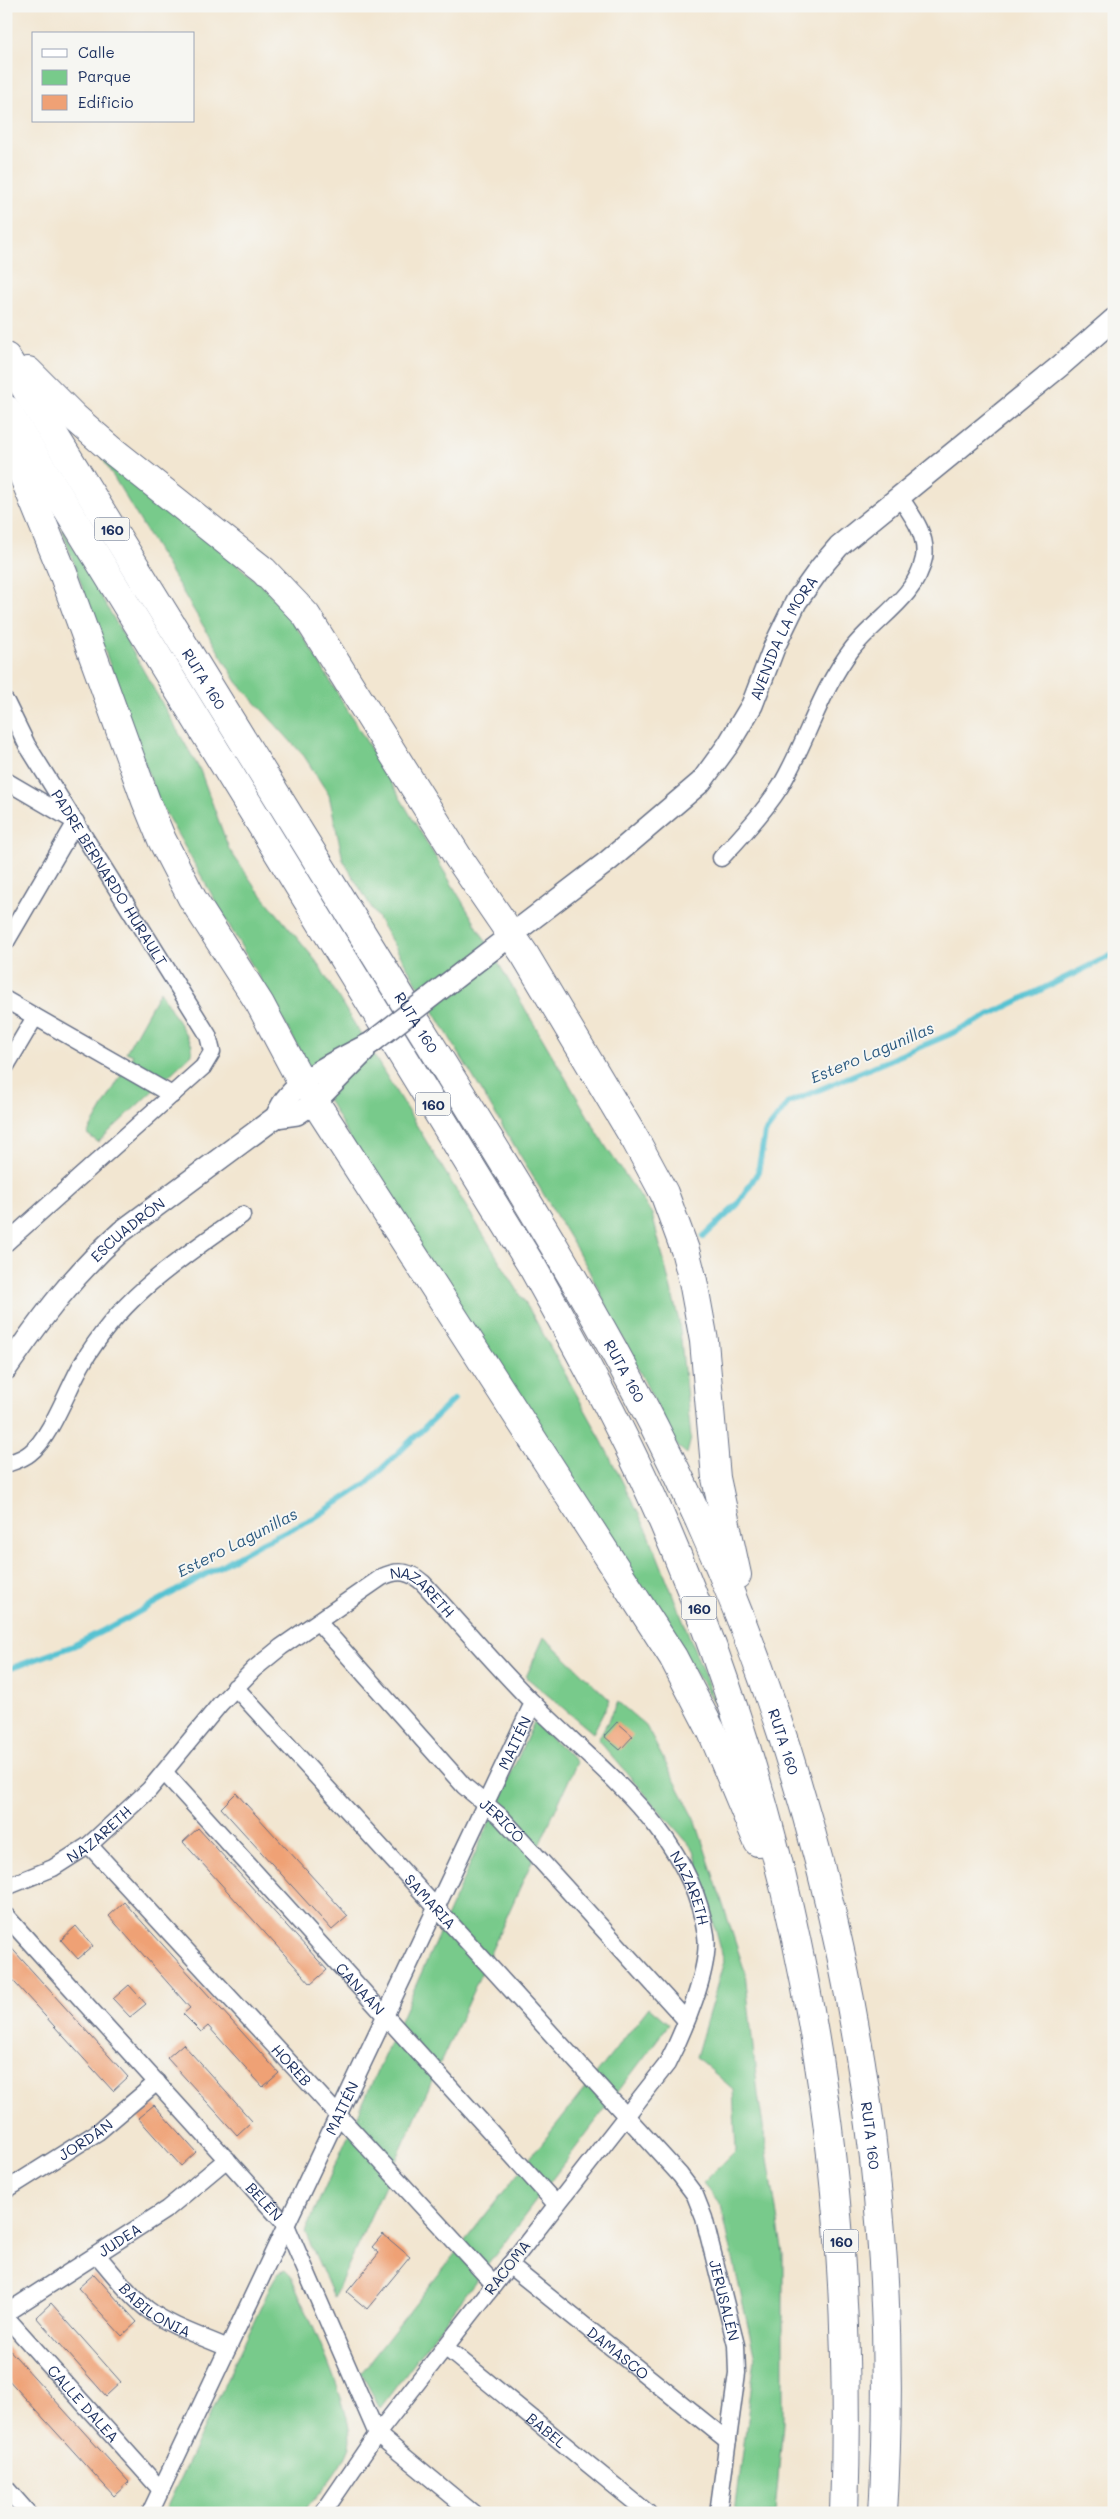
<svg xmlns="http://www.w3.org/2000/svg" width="1120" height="2519" font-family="Mali,sans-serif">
<rect width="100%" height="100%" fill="#f6f6f2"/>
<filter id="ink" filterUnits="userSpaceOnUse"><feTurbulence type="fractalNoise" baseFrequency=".02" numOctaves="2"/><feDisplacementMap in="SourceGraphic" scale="10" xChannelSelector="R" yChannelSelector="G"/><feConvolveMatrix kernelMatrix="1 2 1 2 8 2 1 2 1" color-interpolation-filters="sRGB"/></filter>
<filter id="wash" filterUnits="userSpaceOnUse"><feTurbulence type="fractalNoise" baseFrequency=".0096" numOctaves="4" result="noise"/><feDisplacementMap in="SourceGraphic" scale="20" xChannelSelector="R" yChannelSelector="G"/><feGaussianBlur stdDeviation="1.12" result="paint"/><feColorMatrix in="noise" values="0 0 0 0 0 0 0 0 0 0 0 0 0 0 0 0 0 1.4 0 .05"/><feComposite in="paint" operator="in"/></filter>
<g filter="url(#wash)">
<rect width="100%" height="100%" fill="#f2e6d1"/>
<g fill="#78ca8b" stroke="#4a7c74">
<polygon points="92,441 268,591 305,639 469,913 606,1147 652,1214 679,1321 691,1438 687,1454 677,1446 586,1265 343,860 329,795 304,756 237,682"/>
<polygon points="60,524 200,770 229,849 256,888 316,961 532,1314 593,1424 648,1532 716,1704 359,1154 157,798"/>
<polygon points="160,991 192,1045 192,1054 98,1142 87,1134 133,1055 126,1052"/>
<polygon points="544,1637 610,1700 593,1733 526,1677"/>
<polygon points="618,1702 646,1726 695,1819 745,1972 758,2094 783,2255 783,2423 775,2513 735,2513 755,2358 721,2205 703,2183 736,2150 733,2089 696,2057 724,1961 694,1850 598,1740"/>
<polygon points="534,1722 577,1762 334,2297 305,2232"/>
<polygon points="649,2007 669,2024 380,2408 361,2373"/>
<path d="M 285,2270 L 291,2276 C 304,2308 358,2419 349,2447 C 340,2472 319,2493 303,2513 L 164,2513 L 273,2281 L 278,2273 Z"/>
</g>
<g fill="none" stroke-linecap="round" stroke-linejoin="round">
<g stroke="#57c2d2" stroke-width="6">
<polyline points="703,1237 738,1204 758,1172 765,1133 788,1103 948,1035 1114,954"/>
<polyline points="6,1670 73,1646 128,1618 261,1543 314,1518 366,1484 454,1399"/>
</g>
</g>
<g id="blocks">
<g fill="#efa175">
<polygon points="617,1722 633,1736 620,1750 604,1736"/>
<polygon points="236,1793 348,1916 332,1930 221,1808"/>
<polygon points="198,1828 327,1970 311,1984 183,1842"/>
<polygon points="124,1902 279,2073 263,2087 208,2026 201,2032 183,2014 190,2008 109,1916"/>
<polygon points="76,1926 93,1946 78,1959 61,1940"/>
<polygon points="6,1942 128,2077 113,2091 6,1973"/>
<polygon points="129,1985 146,2004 130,2017 113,1999"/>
<polygon points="183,2044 252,2121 237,2135 167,2058"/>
<polygon points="154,2105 196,2152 181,2166 138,2118"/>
<polygon points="383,2234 410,2257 367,2309 347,2292 379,2253 372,2247"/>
<polygon points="94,2274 137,2322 122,2336 78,2288"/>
<polygon points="51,2303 121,2382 106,2396 36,2317"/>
<polygon points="6,2346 129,2482 114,2496 6,2377"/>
</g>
</g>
</g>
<g filter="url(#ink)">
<use href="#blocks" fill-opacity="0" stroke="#666f86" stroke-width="1"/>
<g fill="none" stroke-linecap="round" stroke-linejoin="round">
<defs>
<g id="minor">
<path id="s1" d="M 6,702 L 27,745 L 208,1035 L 212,1052 L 203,1067 L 6,1243"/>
<polyline points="6,781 76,822 6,942"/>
<path d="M 721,858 C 743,835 763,813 780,787 C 807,742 819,692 852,649 C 876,618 916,598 924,558 C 928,535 911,514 899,496"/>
<polyline points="6,1000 172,1095"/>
<polyline points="6,1066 35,1017"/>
<path d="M 6,1464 C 15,1461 23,1459 30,1453 C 51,1437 68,1388 82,1364 C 122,1295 179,1260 242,1215"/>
<path id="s2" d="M 318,1622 L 464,1786 L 500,1816 L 686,2020"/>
<path id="s3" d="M 235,1687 L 680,2175 L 695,2195 L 704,2218 L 736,2345 L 737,2373 L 718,2513"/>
<path id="s4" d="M 165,1773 L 556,2204"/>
<path id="s5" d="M 89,1845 L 494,2284"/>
<path id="s6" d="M 6,1887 L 53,1868 L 89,1845 L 149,1790 L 220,1704 L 254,1669 L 281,1647 L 382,1577 C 398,1569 410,1571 423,1583 C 460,1623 495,1665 533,1703 C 601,1771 691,1833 706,1935 C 711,1968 683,2033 667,2064 L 377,2434 L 323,2513"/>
<path id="s7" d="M 6,1916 L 286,2225 L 377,2434 L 473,2513"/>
<path id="s8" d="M 6,2190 L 98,2132 L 157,2082"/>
<path id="s9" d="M 97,2255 C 113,2273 128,2294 147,2309 C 171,2327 201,2336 228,2348"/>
<path id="s10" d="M 509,2265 L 728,2441"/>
<path id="s11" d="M 6,2313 L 167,2209 L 227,2159"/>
<path id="s12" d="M 6,2317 L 161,2490"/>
<path id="s13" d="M 445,2347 L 648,2513"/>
<polyline points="6,2488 28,2513"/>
<path id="s14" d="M 150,2513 L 533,1703"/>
</g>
<g id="tertiary">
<path id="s15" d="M 468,968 L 608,861 L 701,782 L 728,745 L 752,705 L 775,645 L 796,602 L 821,567 L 839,546 L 1060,366 L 1114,319"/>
<polyline points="276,1117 297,1114 315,1102 364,1052"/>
<path id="s16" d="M 6,1369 C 42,1317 74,1274 121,1232 L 276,1117 C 279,1111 282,1104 286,1099 C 305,1075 344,1057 371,1043"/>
</g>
<g id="motorway">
<path id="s17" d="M 6,357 C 131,560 256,763 382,966 C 475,1118 574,1269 655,1428 C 824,1760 906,2140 883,2513"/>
<polyline points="28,371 74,417 113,451 264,571 306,615 458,857 525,955 636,1141 664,1193 685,1250 693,1281 704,1341 716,1478 737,1575"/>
<path d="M 6,409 L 533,1268 C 580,1352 626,1436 664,1524 C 799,1839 857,2172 844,2513"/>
<polyline points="7,436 63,573 146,801 162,840 192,898 260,1004 303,1085"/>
<polyline points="315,1102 673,1657 712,1732 758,1842"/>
</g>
</defs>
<use href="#minor" stroke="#666f86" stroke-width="19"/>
<use href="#tertiary" stroke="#666f86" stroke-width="24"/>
<use href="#motorway" stroke="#666f86" stroke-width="30"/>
<use href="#minor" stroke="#fff" stroke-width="16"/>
<use href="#tertiary" stroke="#fff" stroke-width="21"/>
<use href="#motorway" stroke="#fff" stroke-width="28"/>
<defs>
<polyline id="tertiary-bridge" points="371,1043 468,968"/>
</defs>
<use href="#tertiary-bridge" stroke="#666f86" stroke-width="24" stroke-linecap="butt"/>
<use href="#tertiary-bridge" stroke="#fff" stroke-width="21"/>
</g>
</g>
<g text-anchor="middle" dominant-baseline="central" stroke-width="4" stroke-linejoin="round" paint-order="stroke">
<g fill="#f6f6f2" stroke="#5d6b8a" stroke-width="1">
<rect x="94.5" y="517.5" width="35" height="23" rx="4"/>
<rect x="415.5" y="1092.5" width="35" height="23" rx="4"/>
<rect x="681.5" y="1596.5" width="35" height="23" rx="4"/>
<rect x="823.5" y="2229.5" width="35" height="23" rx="4"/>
</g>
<g font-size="14" font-weight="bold" fill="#1b2f5e">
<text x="112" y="529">160</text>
<text x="433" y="1104">160</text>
<text x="699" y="1608">160</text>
<text x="841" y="2241">160</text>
</g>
<g font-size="15" fill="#1b2f5e" stroke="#f6f6f2">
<text stroke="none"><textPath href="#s15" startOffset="465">AVENIDA LA MORA</textPath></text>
<text stroke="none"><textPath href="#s17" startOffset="378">RUTA 160</textPath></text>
<text stroke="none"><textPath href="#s1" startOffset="204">PADRE BERNARDO HURAULT</textPath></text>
<text stroke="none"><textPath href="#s17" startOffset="782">RUTA 160</textPath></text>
<text stroke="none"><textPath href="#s16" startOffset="186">ESCUADRÓN</textPath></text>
<text stroke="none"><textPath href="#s17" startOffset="1188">RUTA 160</textPath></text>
<text stroke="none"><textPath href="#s6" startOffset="541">NAZARETH</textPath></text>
<text stroke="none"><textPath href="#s14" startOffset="852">MAITÉN</textPath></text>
<text stroke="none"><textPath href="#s17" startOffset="1592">RUTA 160</textPath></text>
<text stroke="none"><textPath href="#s2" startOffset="271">JERICÓ</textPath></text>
<text stroke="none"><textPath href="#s6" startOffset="108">NAZARETH</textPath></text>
<text stroke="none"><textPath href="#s6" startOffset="946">NAZARETH</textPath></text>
<text stroke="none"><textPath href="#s3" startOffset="290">SAMARIA</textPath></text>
<text stroke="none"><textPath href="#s4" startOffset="291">CANAÁN</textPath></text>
<text stroke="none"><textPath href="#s5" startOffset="299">HOREB</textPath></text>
<text stroke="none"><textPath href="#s14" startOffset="448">MAITÉN</textPath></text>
<text stroke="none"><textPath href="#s17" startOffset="1996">RUTA 160</textPath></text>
<text stroke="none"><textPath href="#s8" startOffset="94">JORDÁN</textPath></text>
<text stroke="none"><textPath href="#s7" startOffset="385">BELÉN</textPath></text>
<text stroke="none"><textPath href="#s11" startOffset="135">JUDEA</textPath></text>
<text transform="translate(507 2267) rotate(-52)">RACOMA</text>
<text stroke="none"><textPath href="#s3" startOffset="795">JERUSALÉN</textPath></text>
<text stroke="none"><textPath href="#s9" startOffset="81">BABILONIA</textPath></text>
<text stroke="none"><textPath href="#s10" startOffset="140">DAMASCO</textPath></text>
<text stroke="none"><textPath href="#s12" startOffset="116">CALLE DALEA</textPath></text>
<text stroke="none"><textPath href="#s13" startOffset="131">BABEL</textPath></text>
</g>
<g font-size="16" font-style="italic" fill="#2d5b81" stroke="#f6f6f2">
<text transform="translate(872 1052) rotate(-23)">Estero Lagunillas</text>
<text transform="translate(237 1542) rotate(-27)">Estero Lagunillas</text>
</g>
</g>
<rect width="1120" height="2519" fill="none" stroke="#f6f6f2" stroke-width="25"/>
<rect x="32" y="32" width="162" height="90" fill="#f6f6f2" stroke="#9ea6b7"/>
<rect x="42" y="49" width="25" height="8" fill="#ffffff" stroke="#9ea6b7"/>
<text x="78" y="58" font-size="15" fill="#1b2f5e">Calle</text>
<rect x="42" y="70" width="25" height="15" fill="#78ca8b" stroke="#9ea6b7"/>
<text x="78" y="82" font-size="15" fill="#1b2f5e">Parque</text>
<rect x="42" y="95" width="25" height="15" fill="#efa175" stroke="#9ea6b7"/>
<text x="78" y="108" font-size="15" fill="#1b2f5e">Edificio</text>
</svg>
